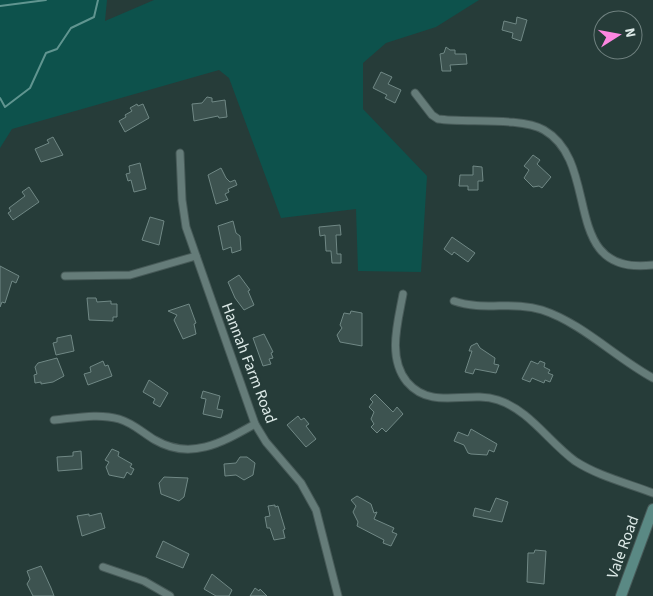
<svg xmlns="http://www.w3.org/2000/svg" width="653" height="596" font-family="'Source Sans 3',sans-serif">
<rect width="100%" height="100%" fill="#263c39"/>
<polygon fill="#0d524c" points="0,0 107,0 105,21 154,0 479,0 436,27 386,43 363,63 363,109 427,176 421,272 358,271 356,209 281,218 229,78 219,70 12,129 0,148"/>
<g fill="none" stroke-linecap="round" stroke-linejoin="round">
<g stroke="#609590" stroke-width="2">
<polyline points="0,6 46,0"/>
<polyline points="0,98 5,107 30,88 46,53 57,49 71,28 94,17 98,0"/>
</g>
</g>
<g fill="#3d5350" stroke="#708885">
<polygon points="517,17 527,20 521,41 512,38 513,33 502,30 504,21 516,24"/>
<polygon points="446,47 450,50 455,50 455,54 466,54 467,64 450,65 451,71 442,71 440,54 444,53"/>
<polygon points="381,72 392,77 388,84 401,90 395,103 385,98 387,95 373,88"/>
<polygon points="207,97 212,98 212,102 225,100 227,117 219,118 218,116 194,121 192,104 202,103"/>
<polygon points="137,104 138,106 143,104 149,118 125,132 119,121 126,117 125,115 132,111 130,108"/>
<polygon points="53,137 63,155 41,162 35,149 49,143 47,140"/>
<polygon points="533,155 540,160 537,164 551,177 542,188 539,186 533,187 524,178 529,170 524,166"/>
<polygon points="140,163 146,189 134,192 131,180 128,181 126,174 130,173 129,166"/>
<polygon points="473,166 482,167 483,181 478,181 478,190 468,190 468,186 459,186 460,175 473,175"/>
<polygon points="221,168 226,178 230,182 235,180 237,185 228,189 229,192 225,194 228,200 216,204 208,175"/>
<polygon points="29,187 39,202 13,220 8,213 11,211 9,208 25,196 22,192"/>
<polygon points="150,217 164,221 159,245 142,240"/>
<polygon points="233,221 236,233 240,236 241,250 232,253 231,247 223,250 218,226"/>
<polygon points="340,225 341,235 336,235 337,254 341,254 341,263 332,263 331,251 326,251 325,235 320,236 319,227"/>
<polygon points="452,237 475,253 468,262 454,252 452,255 444,249"/>
<polygon points="0,266 19,276 16,283 12,281 5,303 2,302 0,307"/>
<polygon points="239,275 250,290 248,291 254,305 244,310 235,298 228,282"/>
<polygon points="87,298 96,298 97,302 111,301 111,304 117,304 117,317 113,317 113,321 89,320"/>
<polygon points="189,304 196,323 194,324 196,334 183,339 174,320 177,315 168,311"/>
<polygon points="351,311 362,313 362,346 340,342 337,335 342,328 340,325 344,313 350,314"/>
<polygon points="264,334 273,352 271,353 273,358 269,359 271,364 263,366 253,338"/>
<polygon points="71,335 74,351 56,355 53,343 57,342 57,338"/>
<polygon points="477,343 480,348 495,358 494,364 499,365 496,373 475,369 473,374 465,372 472,351 469,351 471,346"/>
<polygon points="57,358 64,376 53,382 41,384 41,382 35,383 34,375 37,374 35,367 38,363"/>
<polygon points="103,361 105,366 108,365 112,376 88,385 84,374 91,372 90,367"/>
<polygon points="531,361 538,364 540,361 545,363 544,367 550,370 548,373 553,375 550,382 545,380 544,383 532,378 530,382 522,379"/>
<polygon points="149,380 168,393 160,407 153,403 155,399 143,392"/>
<polygon points="203,391 220,396 217,409 223,410 221,418 203,414 206,399 201,398"/>
<polygon points="375,394 393,412 397,407 403,414 386,432 382,428 377,433 371,427 374,424 371,419 374,412 369,407 373,402 370,399"/>
<polygon points="298,416 301,420 304,418 309,424 306,426 316,439 306,447 287,425"/>
<polygon points="471,429 497,444 494,452 489,450 487,455 471,454 468,453 464,445 454,441 458,432 468,436"/>
<polygon points="112,449 119,452 118,456 132,464 130,467 134,469 131,475 127,472 124,478 109,475 106,467 109,462 105,460"/>
<polygon points="81,451 82,469 58,471 57,457 73,456 73,452"/>
<polygon points="240,457 247,457 255,463 253,475 244,480 236,475 225,476 224,464 236,463"/>
<polygon points="164,477 188,478 184,497 179,501 161,494 159,483"/>
<polygon points="357,496 371,504 374,513 377,512 374,519 394,528 392,532 397,534 391,546 383,543 384,540 357,526 358,522 353,512 356,506 351,500"/>
<polygon points="496,498 508,502 502,522 473,516 475,508 490,512"/>
<polygon points="275,505 275,507 278,506 285,529 283,530 285,538 274,540 270,528 267,528 265,517 270,516 268,506"/>
<polygon points="101,513 105,528 82,536 77,516 89,514 89,516"/>
<polygon points="163,541 189,554 183,568 156,557"/>
<polygon points="535,550 546,551 544,584 527,582 528,553 534,553"/>
<polygon points="41,566 51,588 54,596 33,596 27,584 30,579 27,571"/>
<polygon points="212,574 232,590 229,596 216,596 204,589"/>
<polygon points="255,588 259,591 260,589 267,596 250,596"/>
</g>
<g fill="none" stroke-linecap="round" stroke-linejoin="round">
<defs>
<g id="minor">
<path d="M 415,93 L 432,115 L 438,119 C 466,123 521,117 544,130 C 603,164 558,277 653,265"/>
<polyline points="180,153 182,200 186,227 255,424 266,442 301,483 316,510 338,596"/>
<polyline points="65,276 130,275 196,256"/>
<path d="M 403,294 C 398,322 387,357 407,382 C 432,411 467,390 498,400 C 529,410 549,442 575,461 C 598,476 627,483 653,493"/>
<path d="M 454,301 C 483,311 513,301 542,310 C 582,323 616,358 653,378"/>
<path d="M 54,420 C 75,418 99,413 119,419 C 133,423 143,433 155,440 C 191,461 223,442 255,424"/>
<polyline points="103,567 144,581 170,596"/>
</g>
<polyline id="secondary" points="621,596 653,509"/>
</defs>
<use href="#minor" stroke="#475a58" stroke-width="9"/>
<use href="#secondary" stroke="#475a58" stroke-width="12"/>
<use href="#minor" stroke="#657c79" stroke-width="7"/>
<use href="#secondary" stroke="#5a8984" stroke-width="10"/>
</g>
<g text-anchor="middle" dominant-baseline="central" stroke-width="4" stroke-linejoin="round" paint-order="stroke">
<g font-size="16" fill="#dce9e7" stroke="#263c39">
<text transform="translate(249 363) rotate(69)">Hannah Farm Road</text>
<text transform="translate(623 547) rotate(-70)">Vale Road</text>
</g>
</g>
<g transform="translate(618 35) rotate(79)"><circle r="24" fill="#263c39" stroke="#6f817f"/>
<path d="M0-4L9 19L0 12L-9 19Z" fill="#fd86e1"/>
<text y="-8" font-size="14" font-weight="bold" text-anchor="middle" fill="#dce9e7">N</text>
</g>
</svg>
